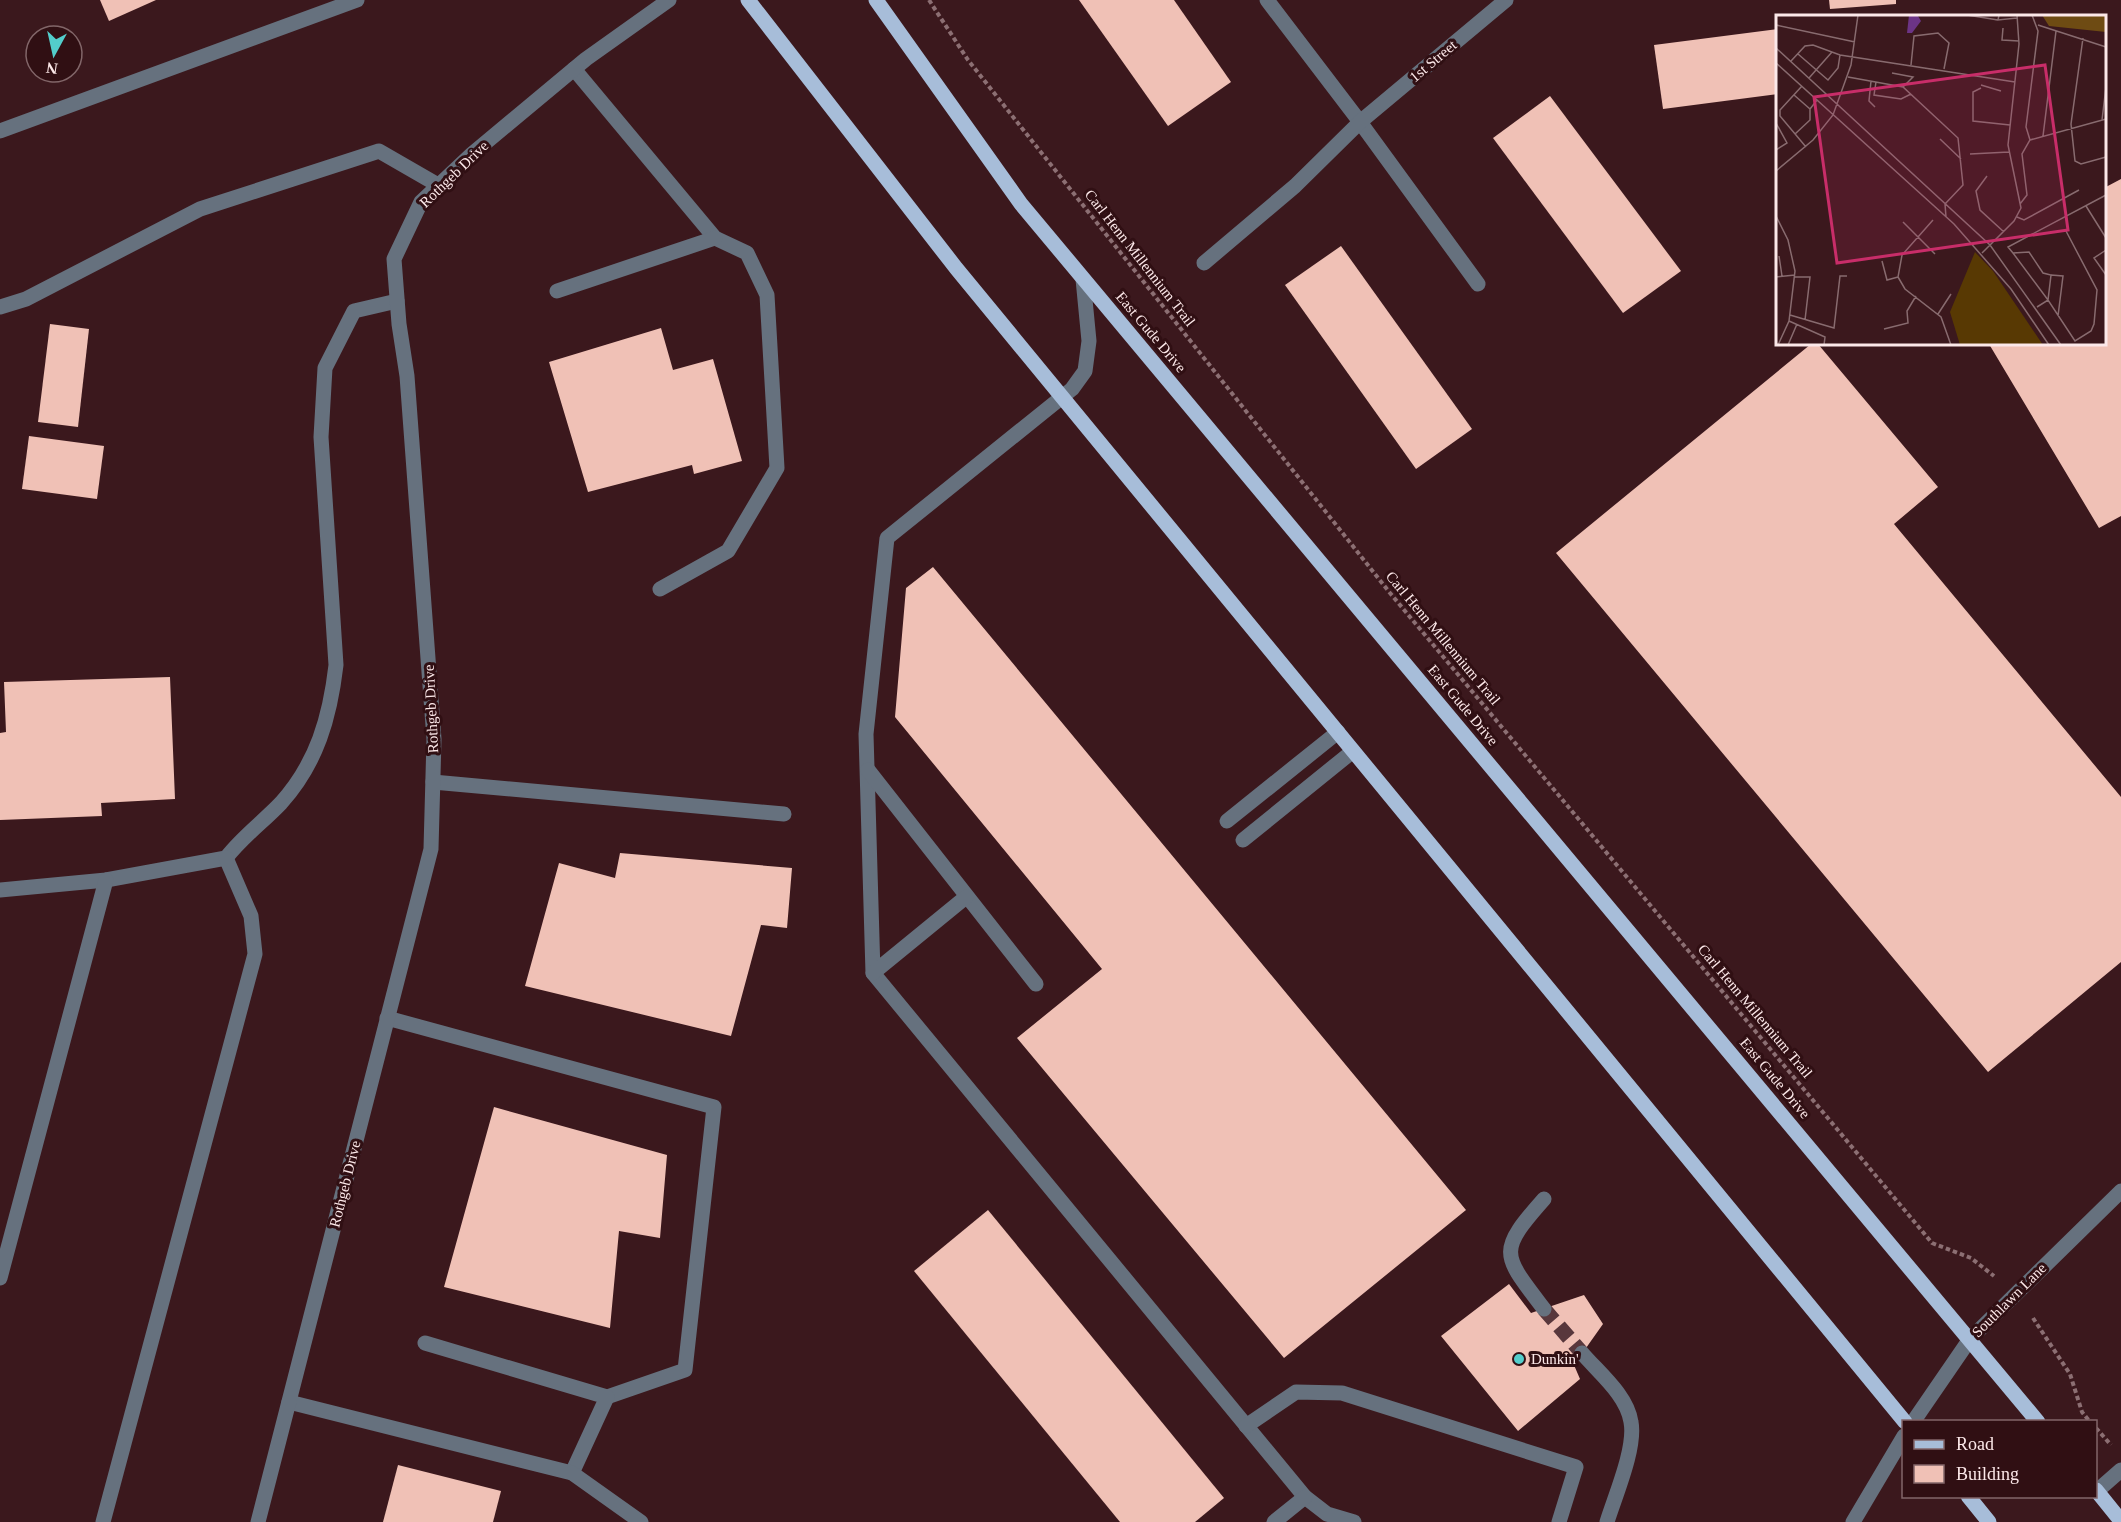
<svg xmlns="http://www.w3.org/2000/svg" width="2121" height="1522" font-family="Georgia,serif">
<rect width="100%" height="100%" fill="#3b181d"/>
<g fill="#f0c1b6">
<polygon points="100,0 156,0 109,21"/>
<polygon points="1079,0 1174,0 1231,82 1168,126"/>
<polygon points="1829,0 1896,0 1896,4 1830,9"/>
<polygon points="1778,29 1778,94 1663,109 1654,45"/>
<polygon points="1550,96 1681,271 1623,313 1493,138"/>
<polygon points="2121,179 2121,516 2099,528 1989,344 2104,344 2104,188"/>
<polygon points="1341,246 1472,429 1416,469 1285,285"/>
<polygon points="50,324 89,329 78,427 38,422"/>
<polygon points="661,328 673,370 713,359 742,461 694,474 692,465 588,492 549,362"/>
<polygon points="1811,344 1818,344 1938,487 1894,524 2121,797 2121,962 1988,1072 1556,553"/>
<polygon points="29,436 104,446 97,499 22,489"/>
<polygon points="933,567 1466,1210 1284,1358 1017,1038 1102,969 895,717 906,588"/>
<polygon points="170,677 175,799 101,803 102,816 0,820 0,733 6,732 4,682"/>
<polygon points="620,853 792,868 787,928 761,925 731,1036 525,986 559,863 615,878"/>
<polygon points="494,1107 667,1155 660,1238 619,1231 610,1328 444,1287"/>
<polygon points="988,1210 1224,1498 1195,1522 1120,1522 914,1271"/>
<polygon points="1509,1284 1531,1313 1584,1295 1603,1324 1574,1365 1580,1379 1518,1431 1441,1336"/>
<polygon points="398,1465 501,1491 493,1522 383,1522"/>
</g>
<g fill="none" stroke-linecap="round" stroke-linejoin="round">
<polyline stroke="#58373c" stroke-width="15" stroke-dasharray="15 8" stroke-linecap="butt" points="1544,1309 1582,1353"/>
<g stroke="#8c6f73" stroke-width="4" stroke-dasharray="4.5 3" stroke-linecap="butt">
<polyline points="929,0 968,60 1390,593 1932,1243 1971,1258 1994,1276"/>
<polyline points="2033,1318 2070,1374 2082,1412 2090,1422"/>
<polyline points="2096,1428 2111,1445"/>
</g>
<g stroke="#66717e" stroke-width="15">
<polyline points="1267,0 1360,122 1478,284"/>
<polyline points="574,69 715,238 747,253 767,295 777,468 728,551 660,589"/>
<polyline points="0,131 357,0"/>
<polyline points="1204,263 1295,186 1360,122 1506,0"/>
<polyline points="1083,279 1089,341 1085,371 1072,389 887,538 866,734 873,973 1305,1497 1327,1514 1354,1522"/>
<polyline points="557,291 715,238"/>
<polyline points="0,307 26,299 200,209 379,151 438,185"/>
<polyline points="868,770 1036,984"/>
<polyline points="433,782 784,814"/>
<polyline points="1227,821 1338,732"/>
<polyline points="1243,840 1353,751"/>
<path d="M 0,890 L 106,880 L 226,858 C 242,837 263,822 281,803 C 317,763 330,717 336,665 L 321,437 L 325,368 L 354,311 L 397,301"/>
<polyline points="873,973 966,897"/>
<polyline points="387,1018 714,1107 685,1370 607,1397"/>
<polyline points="0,1278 106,880"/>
<path d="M 1544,1309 C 1502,1254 1497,1252 1544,1199"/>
<polyline points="425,1343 607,1397 572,1473"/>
<path d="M 1582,1353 C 1599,1373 1627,1395 1631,1422 C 1636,1448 1615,1496 1607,1522"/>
<polyline points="289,1402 572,1473 641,1522"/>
<polyline points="1913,1422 1970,1339 2121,1191"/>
<polyline points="1246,1426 1296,1392 1342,1393 1576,1467 1559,1522"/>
<polyline points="2097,1491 2121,1470"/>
<polyline points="103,1522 255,954 251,916 226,858"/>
<polyline points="258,1522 431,849 434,739 407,376 399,324 394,259 421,202 472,154 586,59 669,0"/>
<polyline points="1274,1522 1305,1497"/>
<polyline points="1853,1522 1904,1436"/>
</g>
<g stroke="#a7bdd9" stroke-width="15">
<polyline points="748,0 956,268 1905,1422"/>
<polyline points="876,0 1021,204 2038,1422"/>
<polyline points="2096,1490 2121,1521"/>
<polyline points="1968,1496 1989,1522"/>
</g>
</g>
<circle fill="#53cdcb" stroke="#300f13" stroke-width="2" cx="1519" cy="1359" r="6"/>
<g text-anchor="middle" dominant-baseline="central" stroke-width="6" stroke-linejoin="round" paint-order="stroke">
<g font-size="15" fill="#fce8e9" stroke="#300f13">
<text transform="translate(1433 61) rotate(-40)">1st Street</text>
<text transform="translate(454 174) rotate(-44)">Rothgeb Drive</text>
<text transform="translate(1140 258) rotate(52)">Carl Henn Millennium Trail</text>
<text transform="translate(1151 332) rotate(50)">East Gude Drive</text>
<text transform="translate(1443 638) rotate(50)">Carl Henn Millennium Trail</text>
<text transform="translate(1463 705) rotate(50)">East Gude Drive</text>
<text transform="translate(431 709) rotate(-93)">Rothgeb Drive</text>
<text transform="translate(1755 1011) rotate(50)">Carl Henn Millennium Trail</text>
<text transform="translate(1775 1078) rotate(50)">East Gude Drive</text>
<text transform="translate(345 1184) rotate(-76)">Rothgeb Drive</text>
<text transform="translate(2009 1300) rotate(-45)">Southlawn Lane</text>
</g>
<g font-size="15" fill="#fce8e9" stroke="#300f13" text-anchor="start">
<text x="1531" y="1359">Dunkin'</text>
</g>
</g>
<g transform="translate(1776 15)">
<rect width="330" height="330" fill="#3b181d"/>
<path d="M 199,237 L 217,256 L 267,330 L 184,330 L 174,297 Z" fill="#583903"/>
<path d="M 266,0 L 330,0 L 330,17 L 273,11 Z" fill="#6e4b13"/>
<path d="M 133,0 L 142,1 L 145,6 L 136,18 L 131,18 Z" fill="#6c3486"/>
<path fill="none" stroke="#886b6f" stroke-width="1.5" d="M 191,0 L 222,5M 223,0 L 222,5 L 241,3M 0,10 L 79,27M 262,10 L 330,32M 227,13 L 226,25 L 243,26M 307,23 L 295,109 L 299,146 L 305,149 L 330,142M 0,33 L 214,230 L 285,330M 22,39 L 52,65 L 62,53 L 64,40M 15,46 L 29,31 L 37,30 L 64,40 L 239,67M 0,48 L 178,209 L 235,274 L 273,330M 135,50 L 138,21 L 162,18 L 173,28 L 168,54M 116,58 L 137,62 L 127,72M 72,62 L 127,72 L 182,123 L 187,170 L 169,189 L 170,202M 33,63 L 56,37M 95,66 L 93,86 L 99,92M 100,67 L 98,80 L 125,84 L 135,79M 205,70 L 225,76M 26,71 L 4,95 L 4,101 L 30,132M 205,73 L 197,77 L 197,106 L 234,110M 18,80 L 34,94M 326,105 L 330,72M 0,108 L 11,128 L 0,135M 19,119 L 34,105 L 34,94 L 41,85M 267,121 L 280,16M 164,124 L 185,144M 254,125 L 250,112 L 262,16 L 256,0M 194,139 L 233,137M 0,156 L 37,125 L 57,100 L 75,50 L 82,0M 211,161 L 200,176 L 204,195 L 228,217M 244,189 L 251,180 L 246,139 L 254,125 L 330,104M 310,191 L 330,223M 0,201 L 12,225 L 19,256 L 13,306 L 2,330M 241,202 L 248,205 L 303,175M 157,205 L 126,240 L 122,262 L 129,274 L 165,302 L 175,330M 127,207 L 159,239M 330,235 L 318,243 L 330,260M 206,238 L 238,206 L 245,193 L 232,130 L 243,29 L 241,0M 237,238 L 253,237 L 267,258 L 275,260 L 272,285 L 237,238 L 232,232 L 330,180M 3,241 L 6,261M 106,246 L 111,265 L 122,262M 275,260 L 287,261 L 282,301M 0,262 L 19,260M 18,262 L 34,262 L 29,305M 261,292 L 272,285 L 299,326 L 315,316 L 318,309 L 321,275 L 290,216M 162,299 L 175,279M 14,300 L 58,313 L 64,261 L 71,261M 13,306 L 49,322 L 48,330M 108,314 L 132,308 L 131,296 L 140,281M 12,330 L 21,309"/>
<path fill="#c82d69" fill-opacity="0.15" stroke="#c82d69" stroke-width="3" d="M 269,50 L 292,215 L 61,248 L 38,82 Z"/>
<rect width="330" height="330" fill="none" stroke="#fce8e9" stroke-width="3"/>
</g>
<rect x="1902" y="1420" width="195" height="78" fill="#300f13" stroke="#826669" stroke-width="1.5"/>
<rect x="1914" y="1440" width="30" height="9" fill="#a7bdd9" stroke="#826669" stroke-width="1.5"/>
<text x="1956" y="1450" font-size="18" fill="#fce8e9">Road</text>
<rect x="1914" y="1465" width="30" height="18" fill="#f0c1b6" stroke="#826669" stroke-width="1.5"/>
<text x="1956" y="1480" font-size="18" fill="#fce8e9">Building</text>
<g transform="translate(54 54) rotate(188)"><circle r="28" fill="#300f13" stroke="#826669" stroke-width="1.5"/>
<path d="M0-4.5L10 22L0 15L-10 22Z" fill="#53cdcb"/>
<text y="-9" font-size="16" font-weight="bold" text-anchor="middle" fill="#fce8e9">N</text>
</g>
</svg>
